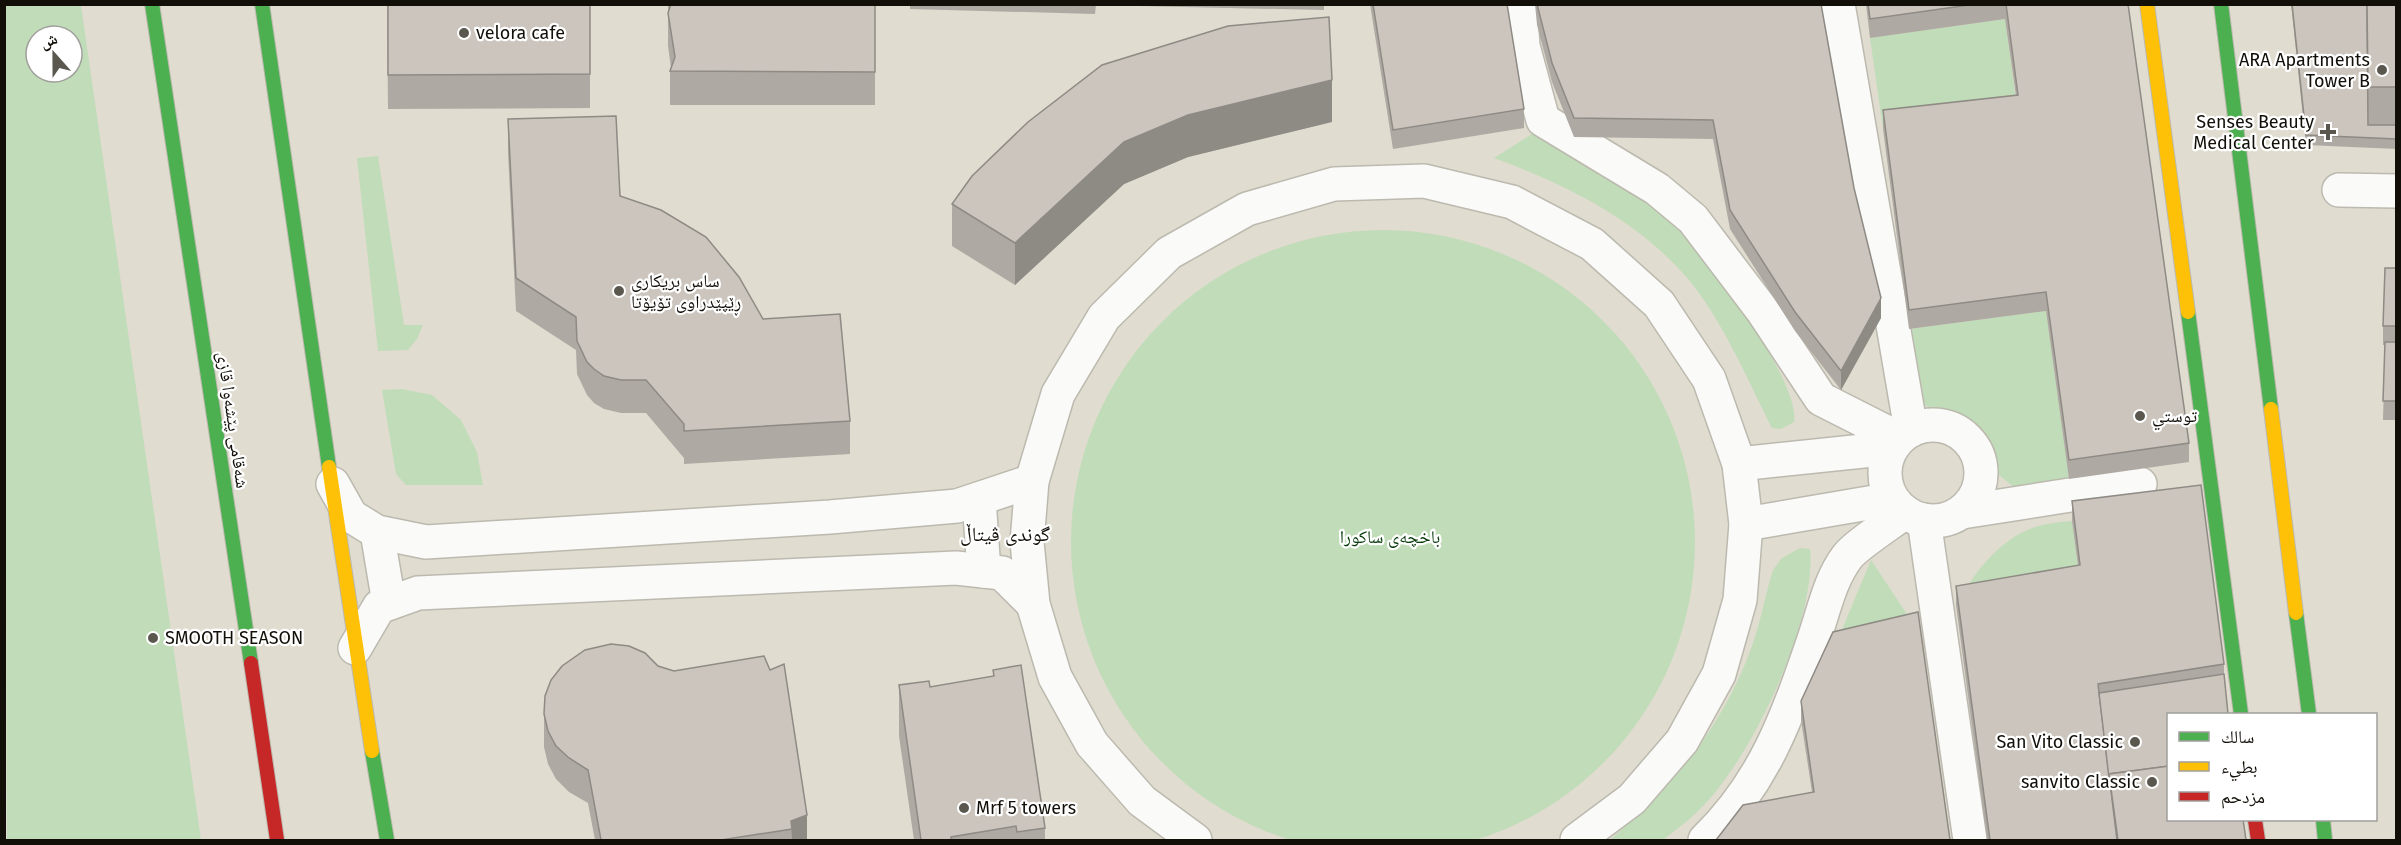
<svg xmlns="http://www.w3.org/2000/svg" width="2401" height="845" font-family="'Fira Sans','Noto Naskh Arabic',sans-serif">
<rect width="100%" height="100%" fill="#e0dcd0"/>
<g fill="#c1dcb8" fill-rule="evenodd">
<path d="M 4,5 L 81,5 L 201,840 L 7,840 ZM 36,36 L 72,36 L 72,72 L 36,72 Z"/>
<polygon points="2005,19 2018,114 1883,129 1870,38"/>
<path d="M 1535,132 C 1573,154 1614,174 1649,201 C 1687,229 1801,376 1794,422 L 1781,429 L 1772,428 C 1747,379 1724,323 1689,280 C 1637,219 1567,185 1494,158 Z"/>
<polygon points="378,156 404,325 423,325 417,339 408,350 378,351 357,158"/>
<circle cx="1383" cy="542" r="312"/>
<polygon points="2046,311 2069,479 2015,488 1994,471 1983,440 1971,424 1919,403 1909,329"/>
<polygon points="402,389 432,395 461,420 477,452 483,485 406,485 396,474 382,390"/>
<path d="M 2072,521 L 2080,584 L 1956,605 C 1975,572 2000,537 2039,526 C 2049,523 2061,522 2072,521 Z"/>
<path d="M 1800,548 L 1810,549 C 1817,620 1753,753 1705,804 C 1692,818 1677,829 1663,840 L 1610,840 C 1675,781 1721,731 1752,646 C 1761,621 1765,595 1773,570 L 1782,558 Z"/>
<polygon points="1871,560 1918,631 1833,651"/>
</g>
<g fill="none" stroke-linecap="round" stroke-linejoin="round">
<defs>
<g id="street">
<polyline points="1520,4 1523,46 1543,120 1657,189 1693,219 1762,310 1821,399 1898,438"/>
<polyline points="1838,4 1911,430"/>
<polyline points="2339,190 2396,191"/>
<circle cx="1933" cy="473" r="48"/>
<polyline points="1739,464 1892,448"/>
<polyline points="333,484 351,516 377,532 426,542 830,517 957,506 1032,481"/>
<polyline points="979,499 984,571"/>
<polyline points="1962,512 2140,484"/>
<polyline points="1924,520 1970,840"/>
<polyline points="1746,524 1892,499"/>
<polyline points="377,532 389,603"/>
<polyline points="355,648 379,607 418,593 956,568 1002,573 1033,604"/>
<polyline points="1195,840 1142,801 1092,744 1055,677 1033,604 1027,542 1032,481 1058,394 1104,317 1169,253 1247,209 1334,184 1424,181 1512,202 1592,244 1659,304 1709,379 1739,464 1746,524 1740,600 1719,674 1682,741 1632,799 1577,840"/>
<path d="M 1705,840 C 1764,783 1787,718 1813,642 C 1823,614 1829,581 1847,557 C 1856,545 1891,523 1905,512"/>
</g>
<g id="fast">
<polyline points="152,4 251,663"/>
<polyline points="262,4 329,467"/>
<polyline points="2221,4 2271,409"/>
<polyline points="2188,312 2241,714"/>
<polyline points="2296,613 2309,714"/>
<polyline points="372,751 387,840"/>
<polyline points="2323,820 2325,840"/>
</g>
<g id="slow">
<polyline points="2147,4 2188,312"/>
<polyline points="2271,409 2296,613"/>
<polyline points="329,467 372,751"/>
</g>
<g id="jam">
<polyline points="251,663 277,840"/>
<polyline points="2255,820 2258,840"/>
</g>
</defs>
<use href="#street" stroke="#bcb9af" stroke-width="36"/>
<use href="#fast" stroke="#bcb9af" stroke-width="16"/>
<use href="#slow" stroke="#bcb9af" stroke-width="16"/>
<use href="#jam" stroke="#bcb9af" stroke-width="16"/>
<use href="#street" stroke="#fafaf8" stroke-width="33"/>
<use href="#fast" stroke="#4caf50" stroke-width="14"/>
<use href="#slow" stroke="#ffc107" stroke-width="14"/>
<use href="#jam" stroke="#c62828" stroke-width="14"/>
</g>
<g fill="#afa9a3">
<polygon points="387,4 590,4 590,108 388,109"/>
<polygon points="668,4 875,4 875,105 670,105 670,71 671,68 668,46"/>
<polygon points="910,4 1096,4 1095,14 910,9"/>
<polygon points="1139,4 1324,4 1324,10 1139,6"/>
<polygon points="1370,4 1507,4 1524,109 1524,128 1393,149"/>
<polygon points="1535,4 1821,4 1854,188 1881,318 1841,390 1795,331 1730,229 1713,139 1574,137 1552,82 1537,25"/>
<polygon points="1866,4 2128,4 2189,443 2189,462 2069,479 2046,311 1909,329 1883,129 1883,110 2016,96 2005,19 1870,38"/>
<polygon points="2291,4 2397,4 2397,149 2306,145"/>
<polygon points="508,119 620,196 763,319 850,421 850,454 684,464 684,458 646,413 621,413 604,409 594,403 587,395 577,374 576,350 516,311 508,153"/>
<polygon points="1332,122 1188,157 1124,184 1015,285 952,246 952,204"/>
<polygon points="2397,268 2397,420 2383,420 2385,345 2383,345 2383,326"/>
<polygon points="2072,501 2224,664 2224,674 2169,714 2246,840 1987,840 1956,605 1956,586 2078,566 2072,521"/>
<polygon points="658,666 807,840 595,840 588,803 569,792 556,779 548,764 544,747 544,714"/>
<polygon points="993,670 1045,828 1045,840 914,840 899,736 899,685 930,687 993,676"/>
<polygon points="1801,701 1950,840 1812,792 1801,720"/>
</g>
<g fill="#8e8a84">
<polygon points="1332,80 1332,122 1188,157 1124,184 1015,285 1015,243 1124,142 1188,115"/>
<polygon points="1881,298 1881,318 1841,390 1841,371"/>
<polygon points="807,815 807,840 792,840 791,821"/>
</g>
<g fill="#cbc5bd" stroke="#8e8a84" stroke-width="1.5">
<polygon points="388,4 590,4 590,74 388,75"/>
<polygon points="671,4 875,4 875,72 670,71 675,57 668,13"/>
<polygon points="1373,4 1507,4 1524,109 1393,130"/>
<polygon points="1537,4 1821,4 1854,188 1881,298 1841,371 1795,312 1730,210 1713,120 1574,118 1552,63"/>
<polygon points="1868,4 1976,4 1870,19"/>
<polygon points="2006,4 2128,4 2189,443 2069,460 2046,292 1909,310 1883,110 2018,95"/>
<polygon points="2292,4 2367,4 2368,125 2397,125 2397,139 2306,135"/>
<polygon points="2367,4 2397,4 2397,87 2368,87"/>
<polygon points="1329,17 1332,80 1188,115 1124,142 1015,243 952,204 972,176 1028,122 1102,65 1228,26"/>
<polygon points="616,116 620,196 661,210 706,237 739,277 763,319 840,314 850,421 684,431 684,424 646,380 621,380 604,376 594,369 587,362 577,341 576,317 516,278 508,119"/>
<polygon points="2385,268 2397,268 2397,326 2383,326"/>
<polygon points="2385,342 2397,342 2397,401 2383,401"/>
<polygon points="2201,485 2224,664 2098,684 2117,840 1990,840 1956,586 2080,565 2072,501"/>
<polygon points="1918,612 1950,840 1716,840 1743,805 1814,792 1801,701 1833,632"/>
<polygon points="611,644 629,646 645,653 658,666 674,671 764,656 770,670 784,664 807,815 791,821 792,829 721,840 601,840 588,770 569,758 556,746 548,731 544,714 545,696 551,680 562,666 585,650"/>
<polygon points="1021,665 1045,828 1017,832 1016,826 951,837 951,840 921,840 899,685 929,681 930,687 994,676 993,670"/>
<polygon points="2224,674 2228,714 2169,714 2169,766 2109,774 2109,778 2099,693"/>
<polygon points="2169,766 2169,819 2243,819 2246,840 2118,840 2109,774"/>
</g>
<g fill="#5a574e" stroke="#fff" stroke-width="2">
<circle cx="464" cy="33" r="6"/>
<circle cx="2382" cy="70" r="6"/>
<path d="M2325 123h6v6h6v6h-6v6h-6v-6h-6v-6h6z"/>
<circle cx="619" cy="291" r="6"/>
<circle cx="2140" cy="416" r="6"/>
<circle cx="153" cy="638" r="6"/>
<circle cx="2135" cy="742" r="6"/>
<circle cx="2152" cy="782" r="6"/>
<circle cx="964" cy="808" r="6"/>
</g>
<g text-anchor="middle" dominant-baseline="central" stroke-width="4.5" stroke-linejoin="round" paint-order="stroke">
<g font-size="18" fill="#120f08" stroke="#fff" text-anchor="start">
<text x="476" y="33">velora cafe</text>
<text x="2370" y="60" text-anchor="end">ARA Apartments<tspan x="2370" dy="21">Tower B</tspan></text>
<text x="2314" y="122" text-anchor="end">Senses Beauty<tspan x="2314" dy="21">Medical Center</tspan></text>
<text x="631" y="281">ساس بریکاری<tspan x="631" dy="21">ڕێپێدراوی تۆیۆتا</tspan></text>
<text x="2152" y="416">توستي</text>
<text x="165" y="638">SMOOTH SEASON</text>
<text x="2123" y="742" text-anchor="end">San Vito Classic</text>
<text x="2140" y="782" text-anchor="end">sanvito Classic</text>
<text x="976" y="808">Mrf 5 towers</text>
</g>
<g font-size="18" fill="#120f08" stroke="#fff">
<text transform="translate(233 420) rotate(82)">شەقامی پێشەوا قازی</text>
</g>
<g font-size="18" fill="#063909" stroke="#fff">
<text x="1390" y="537">باخچەی ساکورا</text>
</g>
<g font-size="20" fill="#120f08" stroke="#fff">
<text x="1005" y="534">گوندی ڤیتاڵ</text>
</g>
</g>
<rect width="2401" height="845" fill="none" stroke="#120f08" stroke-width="12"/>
<rect x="2167" y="713" width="210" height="108" fill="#ffffff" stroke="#a09f9c" stroke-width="1.5"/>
<rect x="2179" y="732" width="30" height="9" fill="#4caf50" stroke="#a09f9c" stroke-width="1.5"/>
<text x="2221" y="743" font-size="18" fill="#120f08">سالك</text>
<rect x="2179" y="762" width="30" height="9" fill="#ffc107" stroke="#a09f9c" stroke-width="1.5"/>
<text x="2221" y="773" font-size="18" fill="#120f08">بطيء</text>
<rect x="2179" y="792" width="30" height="9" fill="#c62828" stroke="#a09f9c" stroke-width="1.5"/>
<text x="2221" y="803" font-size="18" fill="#120f08">مزدحم</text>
<g transform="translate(54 54) rotate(339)"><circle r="28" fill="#ffffff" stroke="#a09f9c" stroke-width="1.5"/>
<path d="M0-4.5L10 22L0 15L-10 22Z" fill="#5a574e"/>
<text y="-9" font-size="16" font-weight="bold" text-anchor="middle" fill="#120f08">ش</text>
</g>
</svg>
